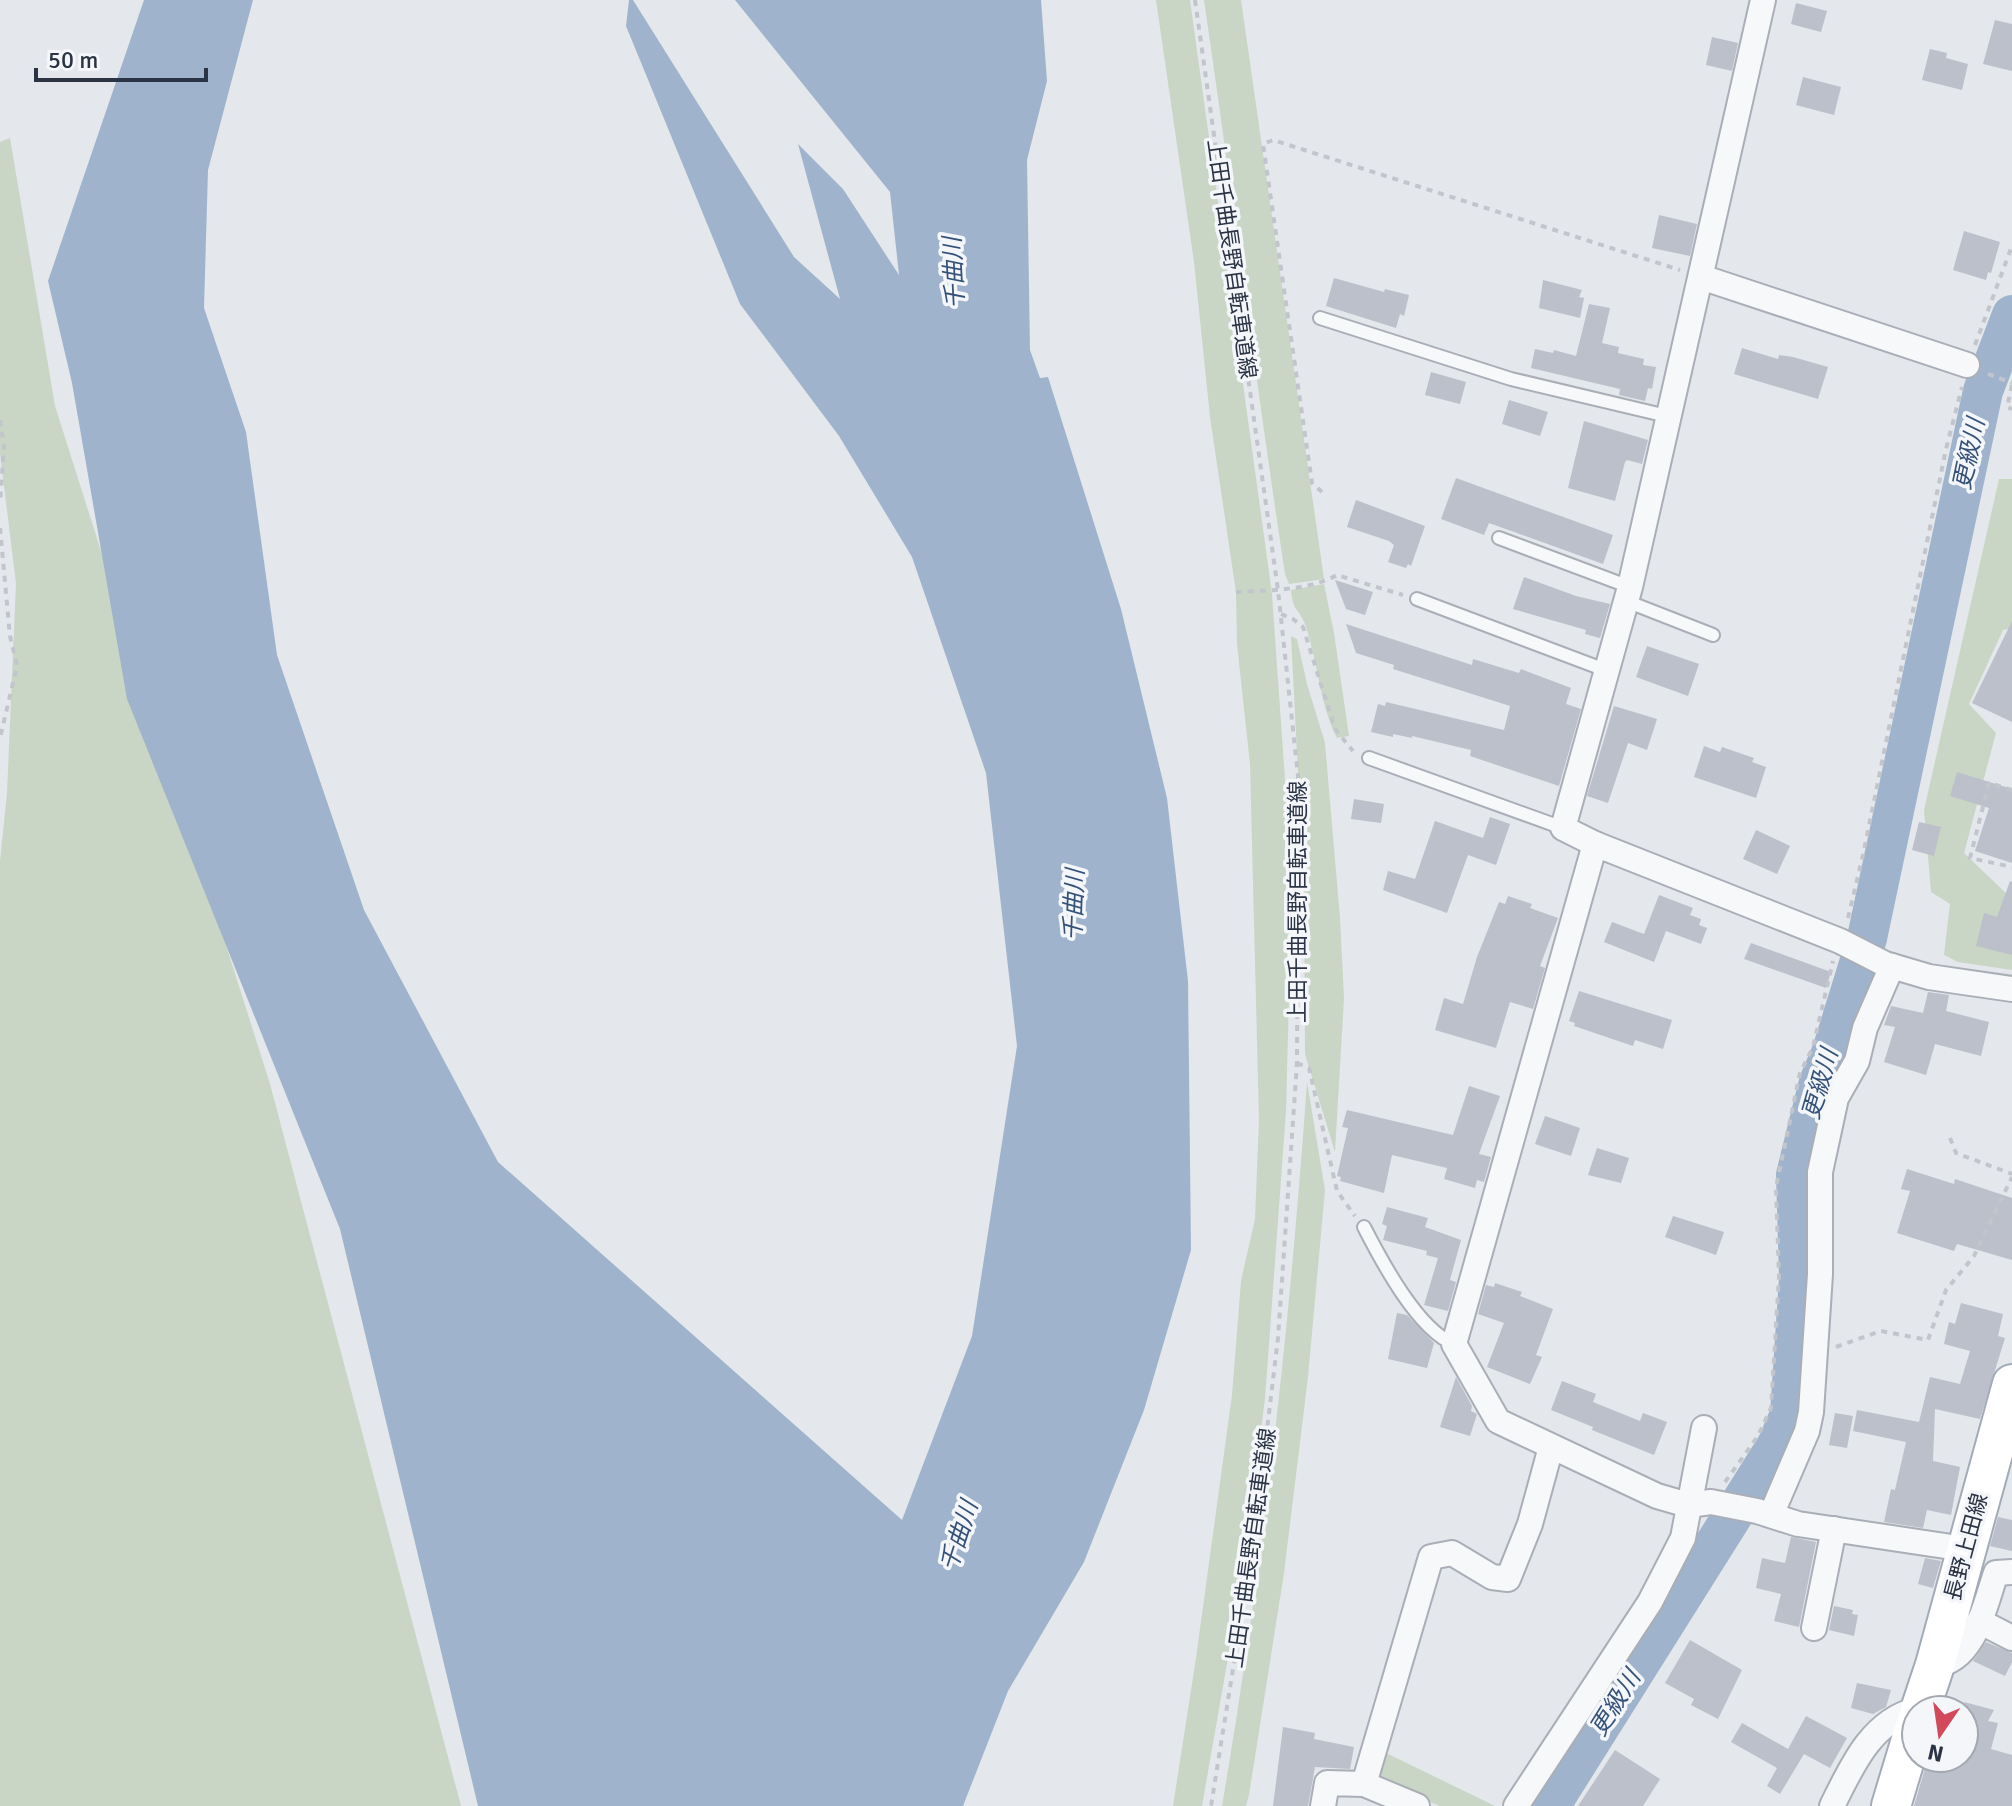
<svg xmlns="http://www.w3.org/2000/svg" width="2012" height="1806" font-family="Signika,'Noto Sans JP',sans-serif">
<rect width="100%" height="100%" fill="#e4e7ec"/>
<g fill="#c9d6c5">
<polygon points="1156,0 1190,0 1272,594 1292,880 1286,1111 1265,1399 1239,1595 1202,1806 1173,1806 1196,1658 1232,1395 1241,1281 1255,1219 1259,1120 1250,764 1237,644 1236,592 1210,417 1194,262"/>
<path d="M 1204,0 L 1241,0 L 1324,579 L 1289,584 L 1285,574 C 1256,383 1232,191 1204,0 Z"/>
<polygon points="10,138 55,406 270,1084 461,1806 0,1806 0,861 7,793 16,583 0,454 0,142"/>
<polygon points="1999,479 2012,479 2012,628 2003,630 1969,704 1996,733 1964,853 2012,899 2012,970 1958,962 1944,955 1950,904 1931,892 1924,810"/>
<path d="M 1324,584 L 1334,633 L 1349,736 L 1337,738 C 1319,702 1318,661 1305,624 C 1299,608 1293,613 1291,590 Z"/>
<polygon points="1291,636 1297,639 1307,684 1325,743 1340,918 1344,998 1335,1152 1305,1054 1304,890"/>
<path d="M 1307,1082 L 1325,1190 L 1308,1377 L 1284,1573 L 1249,1795 L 1246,1806 L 1222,1806 C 1263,1566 1290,1325 1307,1082 Z"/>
<polygon points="1384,1752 1495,1806 1440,1806 1378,1781 1376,1777"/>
</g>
<polygon fill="#9fb4cc" points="144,0 253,0 208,170 204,308 246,432 277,655 364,910 498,1162 902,1520 972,1336 1017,1046 986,773 912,557 839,436 740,304 626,26 629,0 633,0 794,257 840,299 798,144 843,189 899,275 890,192 735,0 1041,0 1047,81 1027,160 1030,350 1040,378 1048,377 1121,609 1167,798 1188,981 1191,1250 1144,1410 1084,1562 1008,1691 963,1806 478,1806 340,1229 127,699 72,383 48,281"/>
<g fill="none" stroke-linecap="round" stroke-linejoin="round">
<polyline stroke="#9fb4cc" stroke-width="40" points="1550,1806 1777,1445 1790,1414 1799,1278 1796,1175 1819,1082 1832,1051 1867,938 1983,391 2012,315"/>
</g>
<g fill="#bbc0ca">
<polygon points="1796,3 1827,11 1821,32 1791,24"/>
<polygon points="1995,20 2012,24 2012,71 1983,64"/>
<polygon points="1712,37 1738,43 1732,71 1706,65"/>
<polygon points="1930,49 1947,53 1946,58 1968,64 1962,90 1922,80"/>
<polygon points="1803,77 1841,87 1834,115 1796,105"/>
<polygon points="1659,215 1697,224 1690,256 1652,248"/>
<polygon points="1964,231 2000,242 1991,273 1988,272 1986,280 1953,270"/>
<polygon points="1334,278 1384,292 1385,289 1409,295 1404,316 1400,314 1396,328 1326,306"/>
<polygon points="1543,280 1582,290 1579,297 1584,298 1580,318 1539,308"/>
<polygon points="1589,304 1610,308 1602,343 1619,347 1618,353 1644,359 1643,365 1656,367 1652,389 1648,388 1645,401 1619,395 1620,389 1531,368 1535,349 1553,353 1554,350 1576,356"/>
<polygon points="1742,348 1778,359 1779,355 1793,357 1828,367 1818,399 1734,374"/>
<polygon points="1431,372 1466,382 1460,404 1425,395"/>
<polygon points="1509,400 1548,412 1540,436 1502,424"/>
<polygon points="1584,421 1648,440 1642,464 1627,460 1625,462 1615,501 1568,488"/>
<polygon points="1456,478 1613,535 1603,564 1489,523 1484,535 1441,519"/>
<polygon points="1356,500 1425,526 1411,566 1408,564 1406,568 1388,562 1394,545 1389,541 1347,527"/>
<polygon points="1524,577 1576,596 1610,604 1600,638 1585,634 1586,630 1513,609"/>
<polygon points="1335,580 1373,592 1365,615 1346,609"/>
<polygon points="2012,621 2012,722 1972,703"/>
<polygon points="1346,624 1472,665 1473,659 1519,673 1521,669 1571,688 1566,704 1581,709 1559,786 1470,756 1471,750 1412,736 1412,738 1393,734 1393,737 1371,732 1378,704 1385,706 1386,702 1504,730 1510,706 1393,669 1394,665 1356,653"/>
<polygon points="1647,646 1699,664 1688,696 1636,677"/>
<polygon points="1614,706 1657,719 1647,750 1628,743 1608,803 1587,796"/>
<polygon points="1704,746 1720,752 1722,747 1754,758 1752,762 1766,767 1756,798 1694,777"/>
<polygon points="1957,772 2012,789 2012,863 1975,851 1989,808 1950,796"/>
<polygon points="1354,799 1384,804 1381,823 1351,819"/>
<polygon points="1490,817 1510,824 1496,865 1468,855 1447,913 1383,890 1388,871 1415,879 1435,821 1483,838"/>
<polygon points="1919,822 1941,827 1934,856 1912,850"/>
<polygon points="1756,830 1790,846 1777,874 1743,859"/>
<polygon points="2010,881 2012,882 2012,955 1976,946 1984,913 1997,917"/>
<polygon points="1659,895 1693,908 1690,915 1701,919 1699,925 1707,928 1701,944 1666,931 1654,962 1604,942 1612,922 1644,934"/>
<polygon points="1508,896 1532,904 1530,908 1558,918 1540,966 1545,968 1533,1009 1510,1002 1496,1048 1435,1030 1444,998 1463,1004 1477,957 1499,902 1505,904"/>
<polygon points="1751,943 1831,972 1826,988 1744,959"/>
<polygon points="1579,991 1672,1020 1663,1049 1635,1040 1633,1046 1574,1026 1575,1023 1569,1021"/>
<polygon points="1928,992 1949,995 1946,1011 1989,1022 1981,1056 1935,1044 1926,1075 1884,1062 1895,1027 1884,1025 1891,1006 1923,1013"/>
<polygon points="1469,1086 1500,1096 1479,1154 1491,1157 1484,1182 1477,1180 1475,1188 1444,1179 1447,1168 1392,1155 1384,1193 1340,1181 1341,1177 1337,1176 1348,1128 1342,1127 1347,1110 1453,1135"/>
<polygon points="1545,1116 1580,1128 1571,1156 1535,1144"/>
<polygon points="1597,1148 1629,1158 1621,1183 1588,1175"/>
<polygon points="1907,1169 1954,1184 1955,1179 2012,1198 2012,1260 1957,1244 1954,1251 1897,1233 1910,1191 1901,1189"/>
<polygon points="1387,1207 1428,1218 1425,1227 1461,1240 1450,1280 1456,1282 1448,1311 1424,1305 1438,1258 1426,1255 1427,1251 1383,1240 1387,1226 1382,1224"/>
<polygon points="1673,1216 1724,1232 1716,1255 1665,1237"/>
<polygon points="1495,1283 1522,1292 1520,1296 1553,1309 1536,1355 1542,1357 1530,1384 1487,1367 1504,1323 1478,1314 1486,1285 1494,1287"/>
<polygon points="1961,1303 2003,1314 1998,1336 2005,1338 1980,1419 1935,1409 1933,1461 1960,1467 1951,1515 1927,1510 1923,1528 1884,1522 1891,1489 1895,1490 1906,1442 1853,1431 1857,1410 1919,1422 1930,1377 1960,1384 1970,1351 1944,1344 1949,1322 1955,1324"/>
<polygon points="1397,1313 1407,1315 1434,1343 1427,1368 1388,1359"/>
<polygon points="1456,1377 1472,1406 1471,1411 1477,1414 1470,1436 1440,1427"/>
<polygon points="1562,1381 1596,1394 1593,1402 1640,1421 1643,1413 1667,1422 1654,1455 1592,1430 1593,1427 1551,1410"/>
<polygon points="1835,1413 1853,1416 1847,1448 1829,1445"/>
<polygon points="1998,1517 2012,1520 2012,1551 1990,1546"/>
<polygon points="1791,1537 1816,1542 1799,1627 1774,1621 1781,1594 1756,1588 1762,1558 1785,1563"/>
<polygon points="1925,1558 1941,1561 1933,1588 1918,1584"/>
<polygon points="1834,1606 1853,1610 1852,1614 1858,1615 1854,1636 1829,1630"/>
<polygon points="1690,1640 1742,1670 1718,1719 1691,1705 1694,1699 1665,1683"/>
<polygon points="1986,1642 2012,1653 2012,1662 2005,1676 1973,1661"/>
<polygon points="1857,1683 1891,1690 1886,1707 1873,1714 1851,1708"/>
<polygon points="1964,1702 1994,1710 1988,1721 1998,1723 1991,1749 2012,1755 2012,1806 1914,1806 1928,1758 1964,1758"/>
<polygon points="1806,1716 1847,1738 1830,1768 1804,1754 1780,1794 1767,1786 1777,1768 1731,1742 1742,1723 1788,1749"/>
<polygon points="1283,1727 1315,1733 1314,1739 1354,1747 1350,1769 1315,1767 1308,1806 1273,1806"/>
<polygon points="1615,1750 1660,1779 1643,1806 1578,1806"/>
</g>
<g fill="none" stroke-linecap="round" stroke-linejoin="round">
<defs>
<g id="service">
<polyline points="1320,318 1511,379 1667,416"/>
<polyline points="1499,538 1630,587"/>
<polyline points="1417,599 1608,671"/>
<polyline points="1626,601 1713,635"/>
<polyline points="1369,758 1563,828"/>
<path d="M 1364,1227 C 1382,1262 1418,1330 1454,1344"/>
</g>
<g id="minor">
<polyline points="1763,0 1630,587 1563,828 1595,844 1840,941 1885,964 1929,977 2012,989"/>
<polyline points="1701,277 1967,365"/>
<polyline points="1595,844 1454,1344 1498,1421 1657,1496 1688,1505 1711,1502 1757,1511 1798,1524 1965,1549"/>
<polyline points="1771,1515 1807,1431 1811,1412 1820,1274 1820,1172 1836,1098 1857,1061 1865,1028 1892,966"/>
<polyline points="1979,1621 2012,1638"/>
<polyline points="1814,1628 1834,1529"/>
<path d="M 1935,1665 C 1975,1661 1985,1604 1996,1573 L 2012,1572"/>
<polyline points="1364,1784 1431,1557 1452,1553 1492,1577 1508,1579 1530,1524 1551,1447"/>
<polyline points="1323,1806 1327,1783 1364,1784 1417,1806"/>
<polyline points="1516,1806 1650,1602 1683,1538 1704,1428"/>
<path d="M 1832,1806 C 1851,1768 1871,1721 1916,1710"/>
</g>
<g id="primary">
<polyline points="1920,1710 1935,1665 2012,1384"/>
<polyline points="1891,1806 1916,1723"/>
</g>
</defs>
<use href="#service" stroke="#a9aeb7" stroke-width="16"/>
<use href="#minor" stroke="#a9aeb7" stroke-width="28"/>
<use href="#primary" stroke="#a3abb8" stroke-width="42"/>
<g stroke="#c2c5cb" stroke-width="4" stroke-dasharray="6 6" stroke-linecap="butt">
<polyline points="1195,0 1278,590 1298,776 1297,1063 1278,1338 1254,1538 1211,1806"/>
<polyline points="1975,345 2012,246"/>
<polyline points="1988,374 2012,383"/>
<polyline points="2012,385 2007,407 2012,409"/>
<polyline points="0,420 4,447 0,503"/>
<polyline points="1322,492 1312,483 1263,144 1273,140 1680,270"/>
<polyline points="0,528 10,636 17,666 0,738"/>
<path d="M 1236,592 C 1268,590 1308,591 1337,575 L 1403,595"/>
<polyline points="1281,614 1293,619 1303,627 1335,729 1353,751"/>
<polyline points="2012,790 1989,783 1970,858 2012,867"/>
<polyline points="1848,918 1863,855 1946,449 1962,387"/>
<polyline points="1297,1063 1309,1068 1337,1191 1355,1216"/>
<polyline points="1950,1138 1956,1153 2012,1174"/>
<polyline points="1836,1347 1881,1331 1928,1340 1946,1290 1974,1256 2012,1177"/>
<polyline points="1725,1482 1758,1436 1771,1408 1779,1277 1776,1187 1800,1073 1813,1047 1833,961"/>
</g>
<use href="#service" stroke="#f7f8fa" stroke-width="12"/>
<use href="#minor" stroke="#f7f8fa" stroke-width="24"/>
<use href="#primary" stroke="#fff" stroke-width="38"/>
</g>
<g text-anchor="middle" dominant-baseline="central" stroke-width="7" stroke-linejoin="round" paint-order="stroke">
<g font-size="22" fill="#2b3445" stroke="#f4f6f9">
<text transform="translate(1232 259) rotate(82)">上田千曲長野自転車道線</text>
<text transform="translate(1297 902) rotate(-90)">上田千曲長野自転車道線</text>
<text transform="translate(1966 1547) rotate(-75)">長野上田線</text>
<text transform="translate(1251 1548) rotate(-82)">上田千曲長野自転車道線</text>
</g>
<g font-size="24" font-style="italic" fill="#34527a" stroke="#f4f6f9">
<text transform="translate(954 273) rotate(-93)">千曲川</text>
<text transform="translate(1969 454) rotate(-78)">更級川</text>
<text transform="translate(1074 905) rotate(-88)">千曲川</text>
<text transform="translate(1820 1084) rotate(-74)">更級川</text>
<text transform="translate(959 1536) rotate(-72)">千曲川</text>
<text transform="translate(1615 1703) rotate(-58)">更級川</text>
</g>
</g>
<g transform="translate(1940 1734) rotate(193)"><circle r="38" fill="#f4f6f9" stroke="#a4a8b1" stroke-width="2"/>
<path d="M0-6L14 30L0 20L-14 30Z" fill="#d1495b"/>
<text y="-12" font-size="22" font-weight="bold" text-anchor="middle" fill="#2b3445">N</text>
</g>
<path d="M36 68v12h170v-12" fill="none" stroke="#2b3445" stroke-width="4"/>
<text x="48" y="68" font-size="24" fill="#2b3445" stroke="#f4f6f9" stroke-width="6" paint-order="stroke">50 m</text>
</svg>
